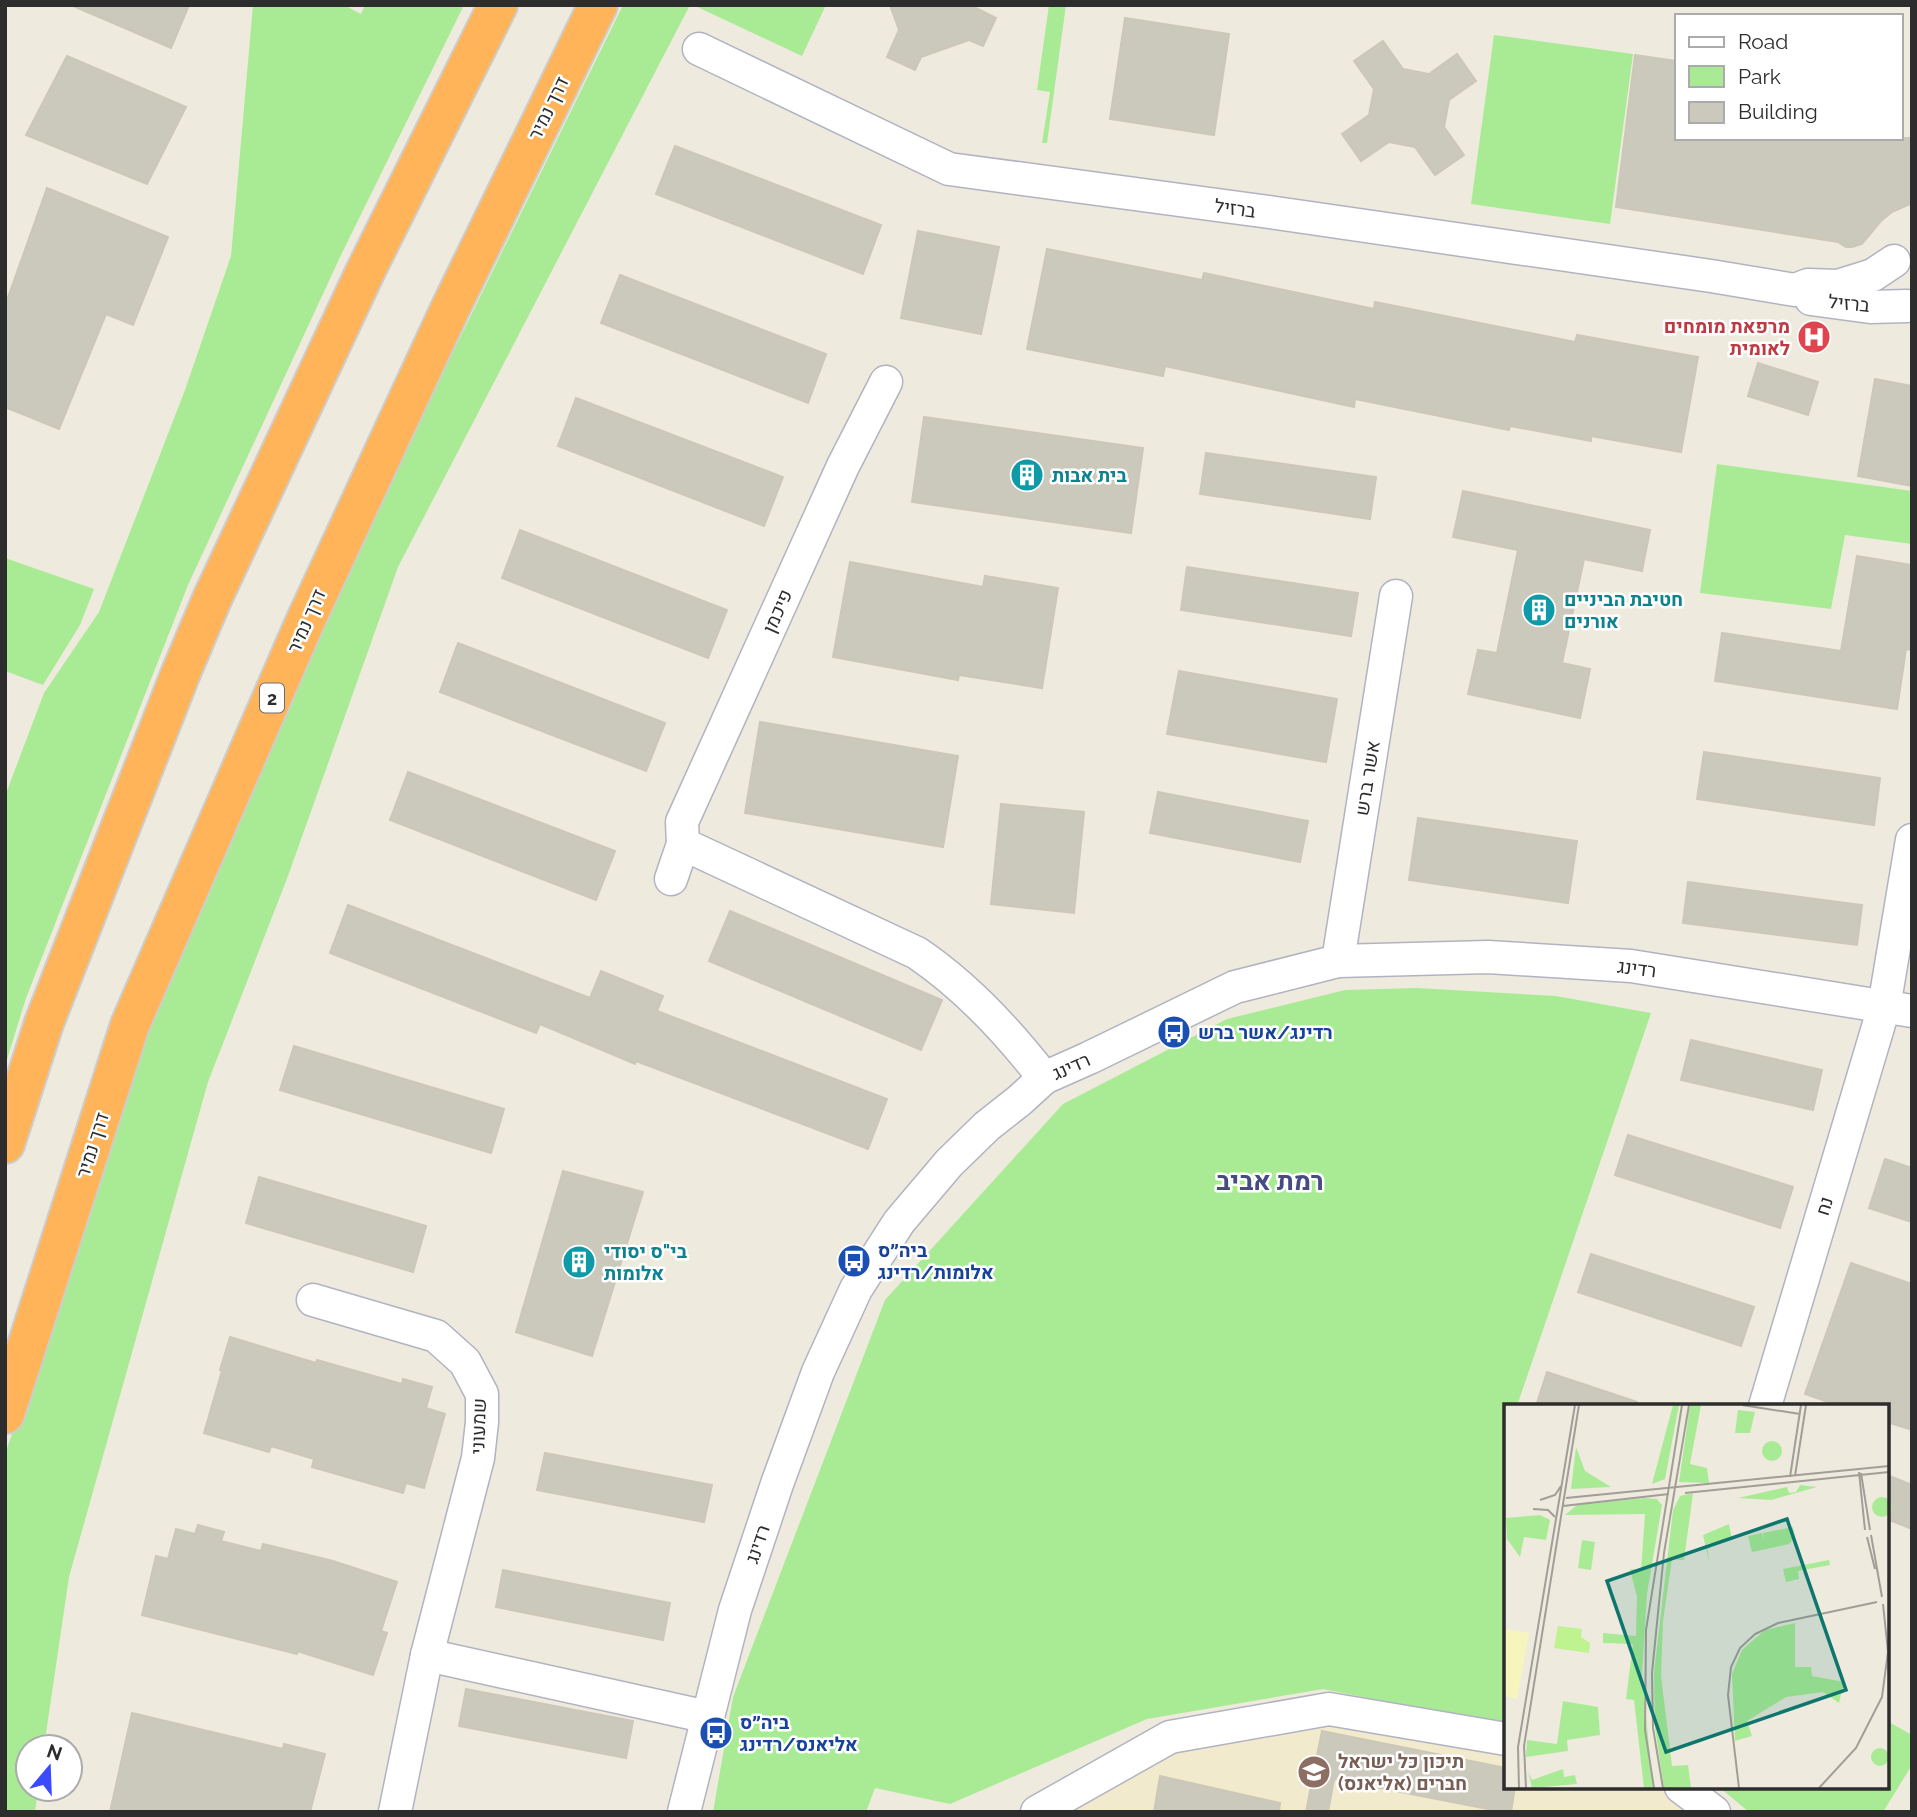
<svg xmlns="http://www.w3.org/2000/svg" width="1917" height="1817" font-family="Raleway,Heebo,sans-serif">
<rect width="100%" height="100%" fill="#efeade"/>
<polygon fill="#f2eacc" points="1322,1717 1506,1756 1506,1787 1651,1787 1678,1793 1697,1812 1052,1812 1172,1743"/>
<g fill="#a9eb95">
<polygon points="253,5 344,5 361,14 365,5 464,5 341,255 188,585 26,998 5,1066 5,796 44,693 99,612 185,390 231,256"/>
<polygon points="623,5 690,5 398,567 288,876 208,1082 69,1577 44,1747 28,1747 28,1789 38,1789 35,1812 5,1812 5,1455 143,1034 355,552"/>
<polygon points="693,5 826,5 802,56"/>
<polygon points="1049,5 1066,5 1047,143 1042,143 1050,92 1037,90"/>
<polygon points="1494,35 1633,54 1610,224 1471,204"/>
<polygon points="1717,464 1912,491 1912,544 1845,535 1831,609 1700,593"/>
<polygon points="5,558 94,589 80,625 43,685 5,671"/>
<polygon points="1417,988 1556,996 1651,1013 1517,1406 1506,1406 1506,1726 1323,1689 1147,1719 950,1804 875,1788 866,1812 713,1812 733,1697 885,1300 1063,1104 1227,1019 1345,990"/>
<polygon points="1887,1721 1912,1735 1912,1765 1883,1812 1749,1812 1719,1787 1887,1787"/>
</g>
<g fill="#cbc8bc" stroke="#ccc7b7" stroke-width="2">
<polygon points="71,5 189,5 171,48"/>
<polygon points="890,5 970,5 996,18 983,46 969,40 921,57 915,70 887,57 899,30"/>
<polygon points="1125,18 1229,34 1214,135 1110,119"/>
<polygon points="1383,41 1403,69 1429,74 1457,54 1476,81 1449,100 1444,127 1464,155 1435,175 1415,147 1389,142 1361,161 1342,134 1369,115 1374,89 1354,61"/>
<polygon points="1635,55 1677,61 1677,138 1912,138 1912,203 1892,212 1881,221 1862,244 1852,247 1846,247 1838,242 1616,207"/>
<polygon points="67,56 186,107 147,184 26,135"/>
<polygon points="675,146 881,225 863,274 656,194"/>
<polygon points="47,188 168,237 133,325 106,314 59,429 5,407 5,306"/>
<polygon points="918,231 999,247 981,334 901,318"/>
<polygon points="1047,249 1202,280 1204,273 1374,309 1375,302 1575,342 1577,335 1698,357 1681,452 1591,436 1591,441 1510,426 1509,430 1355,399 1354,407 1165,366 1163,376 1027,349"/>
<polygon points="620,275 826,354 808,403 601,323"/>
<polygon points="1758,363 1818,382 1808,415 1748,396"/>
<polygon points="1875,379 1912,386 1912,486 1858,476"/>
<polygon points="576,398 783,477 764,526 558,446"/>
<polygon points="924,417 1143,448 1131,533 912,502"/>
<polygon points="1206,453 1376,477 1370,519 1200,494"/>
<polygon points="1463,491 1650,530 1642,571 1584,559 1562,663 1590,669 1580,718 1468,694 1478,650 1497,653 1518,550 1453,537"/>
<polygon points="520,530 727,610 708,658 502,578"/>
<polygon points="1857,556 1912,565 1912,650 1906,649 1897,709 1715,681 1722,633 1841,651"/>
<polygon points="850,562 983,587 985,576 1058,588 1042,688 959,675 958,680 833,657"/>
<polygon points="1187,567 1358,593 1351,636 1181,610"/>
<polygon points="458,643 665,723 646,771 440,692"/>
<polygon points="1179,671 1337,699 1326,762 1167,734"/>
<polygon points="760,722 958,756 943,847 745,813"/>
<polygon points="1704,752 1880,778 1874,825 1697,799"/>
<polygon points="408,772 615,851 596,900 390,820"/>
<polygon points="1158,792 1308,821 1300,862 1150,833"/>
<polygon points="1001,804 1084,812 1074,913 991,904"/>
<polygon points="1418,818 1577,841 1568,903 1409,880"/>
<polygon points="1688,882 1862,905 1857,945 1683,923"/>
<polygon points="348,905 590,998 601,971 663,996 657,1011 887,1099 868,1149 636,1061 635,1064 540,1024 536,1033 330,953"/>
<polygon points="730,911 942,1000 921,1050 709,961"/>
<polygon points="1691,1040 1822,1070 1813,1110 1681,1080"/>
<polygon points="294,1046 504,1109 491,1153 280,1090"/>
<polygon points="1628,1135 1793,1187 1780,1228 1615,1175"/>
<polygon points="1885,1159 1912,1168 1912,1222 1869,1208"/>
<polygon points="563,1171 643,1192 592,1356 516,1332"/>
<polygon points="259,1177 426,1226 413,1272 246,1223"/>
<polygon points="1591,1254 1754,1307 1741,1346 1578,1292"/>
<polygon points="1851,1263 1912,1284 1912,1430 1887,1422 1887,1406 1839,1406 1805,1394"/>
<polygon points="230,1337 316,1363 317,1360 402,1384 403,1379 432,1387 426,1408 445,1414 424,1488 406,1483 403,1493 312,1467 314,1459 271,1446 269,1452 204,1433 222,1371 220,1370"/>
<polygon points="1547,1372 1637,1402 1636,1406 1536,1406"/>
<polygon points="545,1453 712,1485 704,1522 537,1490"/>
<polygon points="1887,1475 1912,1485 1912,1529 1887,1519"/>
<polygon points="198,1525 224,1532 221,1541 261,1551 263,1544 333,1561 397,1582 381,1631 387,1633 373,1675 297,1651 297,1654 142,1615 156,1556 168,1559 176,1529 195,1534"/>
<polygon points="503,1570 670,1603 663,1640 496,1607"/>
<polygon points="466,1689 633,1721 626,1758 459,1726"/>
<polygon points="132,1713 283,1749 284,1744 325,1754 310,1812 110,1812"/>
<polygon points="1322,1731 1506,1768 1506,1787 1515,1787 1511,1812 1487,1812 1488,1809 1334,1779 1328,1812 1306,1812"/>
<polygon points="1160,1776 1280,1803 1279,1812 1154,1812"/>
</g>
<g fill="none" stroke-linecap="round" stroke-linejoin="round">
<defs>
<g id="minor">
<polyline points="699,49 949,169 1269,212 1711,276 1795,290 1808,285 1838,286 1873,275 1894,261"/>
<polyline points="1811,299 1870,307 1907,306"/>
<path d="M 683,844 L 917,953 C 967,987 1007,1030 1044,1078"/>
<polyline points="671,879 683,844 682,822 843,466 886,382"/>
<polyline points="1338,961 1396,596"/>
<polyline points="313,1300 436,1336 465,1362 482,1394 482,1422 478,1458 427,1655 395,1812"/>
<polyline points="1765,1406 1884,1007 1912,840"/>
<polyline points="427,1655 708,1717"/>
<polyline points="1681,1787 1714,1812"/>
<polyline points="684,1812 735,1610 777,1484 818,1372 856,1289 899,1222 949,1163 987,1126 1020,1100 1044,1078 1089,1058 1235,987 1338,961 1488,957 1631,966 1912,1011"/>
<polyline points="1037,1812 1170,1737 1329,1709 1506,1739"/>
</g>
<g id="highway">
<polyline points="5,1144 44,1023 180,675 212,599 366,270 498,5"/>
<polyline points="5,1414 130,1025 305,622 450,309 598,5"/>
</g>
</defs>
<use href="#minor" stroke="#b2b3c2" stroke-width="35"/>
<use href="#highway" stroke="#cdcdcd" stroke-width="42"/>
<use href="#minor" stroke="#fff" stroke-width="32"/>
<use href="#highway" stroke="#ffb459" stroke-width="38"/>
</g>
<defs>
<symbol id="hospital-disc" viewBox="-11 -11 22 22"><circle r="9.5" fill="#e0444e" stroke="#fff"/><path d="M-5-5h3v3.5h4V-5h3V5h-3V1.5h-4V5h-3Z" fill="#fff"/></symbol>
<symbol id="building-disc" viewBox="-11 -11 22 22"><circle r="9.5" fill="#0f9aa8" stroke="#fff"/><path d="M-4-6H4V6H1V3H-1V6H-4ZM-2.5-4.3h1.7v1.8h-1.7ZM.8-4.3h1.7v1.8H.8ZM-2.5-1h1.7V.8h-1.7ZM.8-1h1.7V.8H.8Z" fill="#fff"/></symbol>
<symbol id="bus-disc" viewBox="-11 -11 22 22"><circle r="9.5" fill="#1a4fb4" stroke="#fff"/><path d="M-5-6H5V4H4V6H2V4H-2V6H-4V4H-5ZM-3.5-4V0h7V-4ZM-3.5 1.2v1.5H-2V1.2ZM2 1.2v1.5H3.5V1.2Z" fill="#fff"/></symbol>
<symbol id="school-disc" viewBox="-11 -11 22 22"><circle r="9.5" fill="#8d6e63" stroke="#fff"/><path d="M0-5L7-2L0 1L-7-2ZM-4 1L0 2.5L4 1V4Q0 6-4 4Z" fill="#fff"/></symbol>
</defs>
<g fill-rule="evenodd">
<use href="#hospital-disc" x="1795" y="318" width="38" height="38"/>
<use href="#building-disc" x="1008" y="456" width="38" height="38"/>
<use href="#building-disc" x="1520" y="591" width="38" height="38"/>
<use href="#bus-disc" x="1155" y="1013" width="38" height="38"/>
<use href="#bus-disc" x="835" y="1242" width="38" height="38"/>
<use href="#building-disc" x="560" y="1243" width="38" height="38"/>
<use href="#bus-disc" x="697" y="1714" width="38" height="38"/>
<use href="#school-disc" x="1295" y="1753" width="38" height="38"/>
</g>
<g text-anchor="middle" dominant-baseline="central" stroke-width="5" stroke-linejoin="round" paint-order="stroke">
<rect fill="#fff" stroke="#6c6c6c" stroke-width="2" x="260" y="683.5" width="24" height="29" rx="5"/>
<g font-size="18" font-weight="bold" fill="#2d2d2d">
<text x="272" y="698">2</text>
</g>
<g font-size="19" fill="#2d2d2d" stroke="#fff">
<text transform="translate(548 108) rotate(-64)">דרך נמיר</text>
<text transform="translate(1235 208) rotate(8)">ברזיל</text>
<text transform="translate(1849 303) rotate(6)">ברזיל</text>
<text transform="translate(777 611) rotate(-66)">פיכמן</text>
<text transform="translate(306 621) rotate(-66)">דרך נמיר</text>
<text transform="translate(1367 778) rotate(-81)">אשר ברש</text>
<text transform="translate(1637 968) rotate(7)">רדינג</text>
<text transform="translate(1071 1066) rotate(-24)">רדינג</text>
<text transform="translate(92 1145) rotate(-72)">דרך נמיר</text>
<text transform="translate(1824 1206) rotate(-73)">נח</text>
<text transform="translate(478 1426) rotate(-88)">שמעוני</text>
<text transform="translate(757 1544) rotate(-71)">רדינג</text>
</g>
<g font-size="19" font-weight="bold" fill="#be3a42" stroke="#fff" text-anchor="end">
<text x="1790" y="326">מרפאת מומחים<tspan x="1790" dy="22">לאומית</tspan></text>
</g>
<g font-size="19" font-weight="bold" fill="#0d838f" stroke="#fff" text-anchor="start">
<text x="1052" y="475">בית אבות</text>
<text x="1564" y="599">חטיבת הביניים<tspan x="1564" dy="22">אורנים</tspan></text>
<text x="604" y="1251">בי"ס יסודי<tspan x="604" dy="22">אלומות</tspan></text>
</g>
<g font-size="19" font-weight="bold" fill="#164399" stroke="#fff" text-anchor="start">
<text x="1198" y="1032">רדינג/אשר ברש</text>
<text x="878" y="1250">ביה״ס<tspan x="878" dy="22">אלומות/רדינג</tspan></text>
<text x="740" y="1722">ביה״ס<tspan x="740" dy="22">אליאנס/רדינג</tspan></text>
</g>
<g font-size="19" font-weight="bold" fill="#785e54" stroke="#fff" text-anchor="start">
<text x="1338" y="1761">תיכון כל ישראל<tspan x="1338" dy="22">חברים (אליאנס)</tspan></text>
</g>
<g font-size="26" font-weight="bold" fill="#474b83" stroke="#fff">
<text x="1270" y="1181">רמת אביב</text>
</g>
</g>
<g transform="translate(1504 1404)">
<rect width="385" height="385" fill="#efeade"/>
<path d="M 169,1 L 175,1 L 161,75 L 148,80 ZM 186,1 L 197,1 L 186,60 L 203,64 L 205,79 L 175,78 ZM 234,6 L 251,8 L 246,29 L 231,29 ZM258 47a10 10 0 1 1 20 0a10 10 0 1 1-20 0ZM 72,43 L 81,67 L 107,83 L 67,85 ZM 296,81 L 313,83 L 267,96 L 234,94 L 283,83 L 285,89 L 292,88 ZM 189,89 L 180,156 L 168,155 L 159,217 L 157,272 L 168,362 L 184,361 L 187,384 L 160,384 L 151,324 L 150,269 L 169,106 L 176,92 ZM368 103a10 10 0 1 1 20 0a10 10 0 1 1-20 0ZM 141,94 L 153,95 L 158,101 L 143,190 L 138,270 L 149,384 L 140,384 L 130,296 L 122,295 L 129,240 L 99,239 L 99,229 L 132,232 L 133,193 L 126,165 L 137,166 L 141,110 L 61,111 L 73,101 ZM 36,111 L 46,116 L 42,136 L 20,133 L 16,153 L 3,135 L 2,114 ZM 225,120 L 228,135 L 203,140 L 205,157 L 199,131 ZM 289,123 L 291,133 L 285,140 L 248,148 L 244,132 L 258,129 L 260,137 L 259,129 ZM 78,136 L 91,138 L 87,166 L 74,164 ZM 325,156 L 326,161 L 294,167 L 295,175 L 282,178 L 279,165 ZM 291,219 L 291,263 L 307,263 L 308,272 L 340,278 L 335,299 L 319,288 L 282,293 L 243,317 L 248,332 L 231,337 L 228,270 L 238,246 L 261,226 ZM 59,297 L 94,303 L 96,331 L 63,336 L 64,347 L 22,353 L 23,336 L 53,340 ZM367 353a9 9 0 1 1 18 0a9 9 0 1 1-18 0ZM 59,365 L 60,373 L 71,371 L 73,380 L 28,384 L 24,367 L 28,376 Z" fill="#a9eb95"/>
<path d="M 0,225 L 25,229 L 13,295 L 0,292 Z" fill="#f7f5be"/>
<path d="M 54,222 L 78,225 L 77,233 L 86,239 L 85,249 L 50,244 Z" fill="#bef390"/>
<path fill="none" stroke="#a19e97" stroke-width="2" d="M 238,1 L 296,10M 355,68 L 361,126M 357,69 L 366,126M 291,72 L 302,1M 286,73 L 297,1M 181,89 L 385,68M 62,94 L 385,62M 36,96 L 51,91 L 57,82M 59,102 L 165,90M 29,105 L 44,106 L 51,113M 367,131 L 378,193M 363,133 L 371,165M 15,384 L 14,343 L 71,1M 22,384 L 20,342 L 75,1M 150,384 L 141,326 L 142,226 L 178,1M 159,384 L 149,324 L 148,269 L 160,149 L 185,1M 235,384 L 224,291 L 227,263 L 236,244 L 251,230 L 274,219 L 373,198M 315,384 L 352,344 L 378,293 L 384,248 L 379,200"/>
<path fill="#0f766e" fill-opacity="0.15" stroke="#0f766e" stroke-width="3.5" d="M 283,115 L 342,286 L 162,348 L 103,177 Z"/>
<rect width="385" height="385" fill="none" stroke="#2d2d2d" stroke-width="3.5"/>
</g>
<rect width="1917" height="1817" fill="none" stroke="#2d2d2d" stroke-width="14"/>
<rect x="1675" y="14" width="228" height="126" fill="#ffffff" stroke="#ababab" stroke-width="2"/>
<rect x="1689" y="37" width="35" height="10" fill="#ffffff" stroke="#ababab" stroke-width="2"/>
<text x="1738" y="49" font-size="21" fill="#2d2d2d">Road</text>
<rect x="1689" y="66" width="35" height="21" fill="#a9eb95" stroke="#ababab" stroke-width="2"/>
<text x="1738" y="84" font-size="21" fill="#2d2d2d">Park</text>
<rect x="1689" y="102" width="35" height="21" fill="#cbc8bc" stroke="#ababab" stroke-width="2"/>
<text x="1738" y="119" font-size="21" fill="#2d2d2d">Building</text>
<g transform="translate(49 1768) rotate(19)"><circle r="33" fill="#ffffff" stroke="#ababab" stroke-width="2"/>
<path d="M0-5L12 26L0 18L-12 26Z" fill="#3b49ff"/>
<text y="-10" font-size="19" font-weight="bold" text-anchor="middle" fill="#2d2d2d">N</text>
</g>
</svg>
